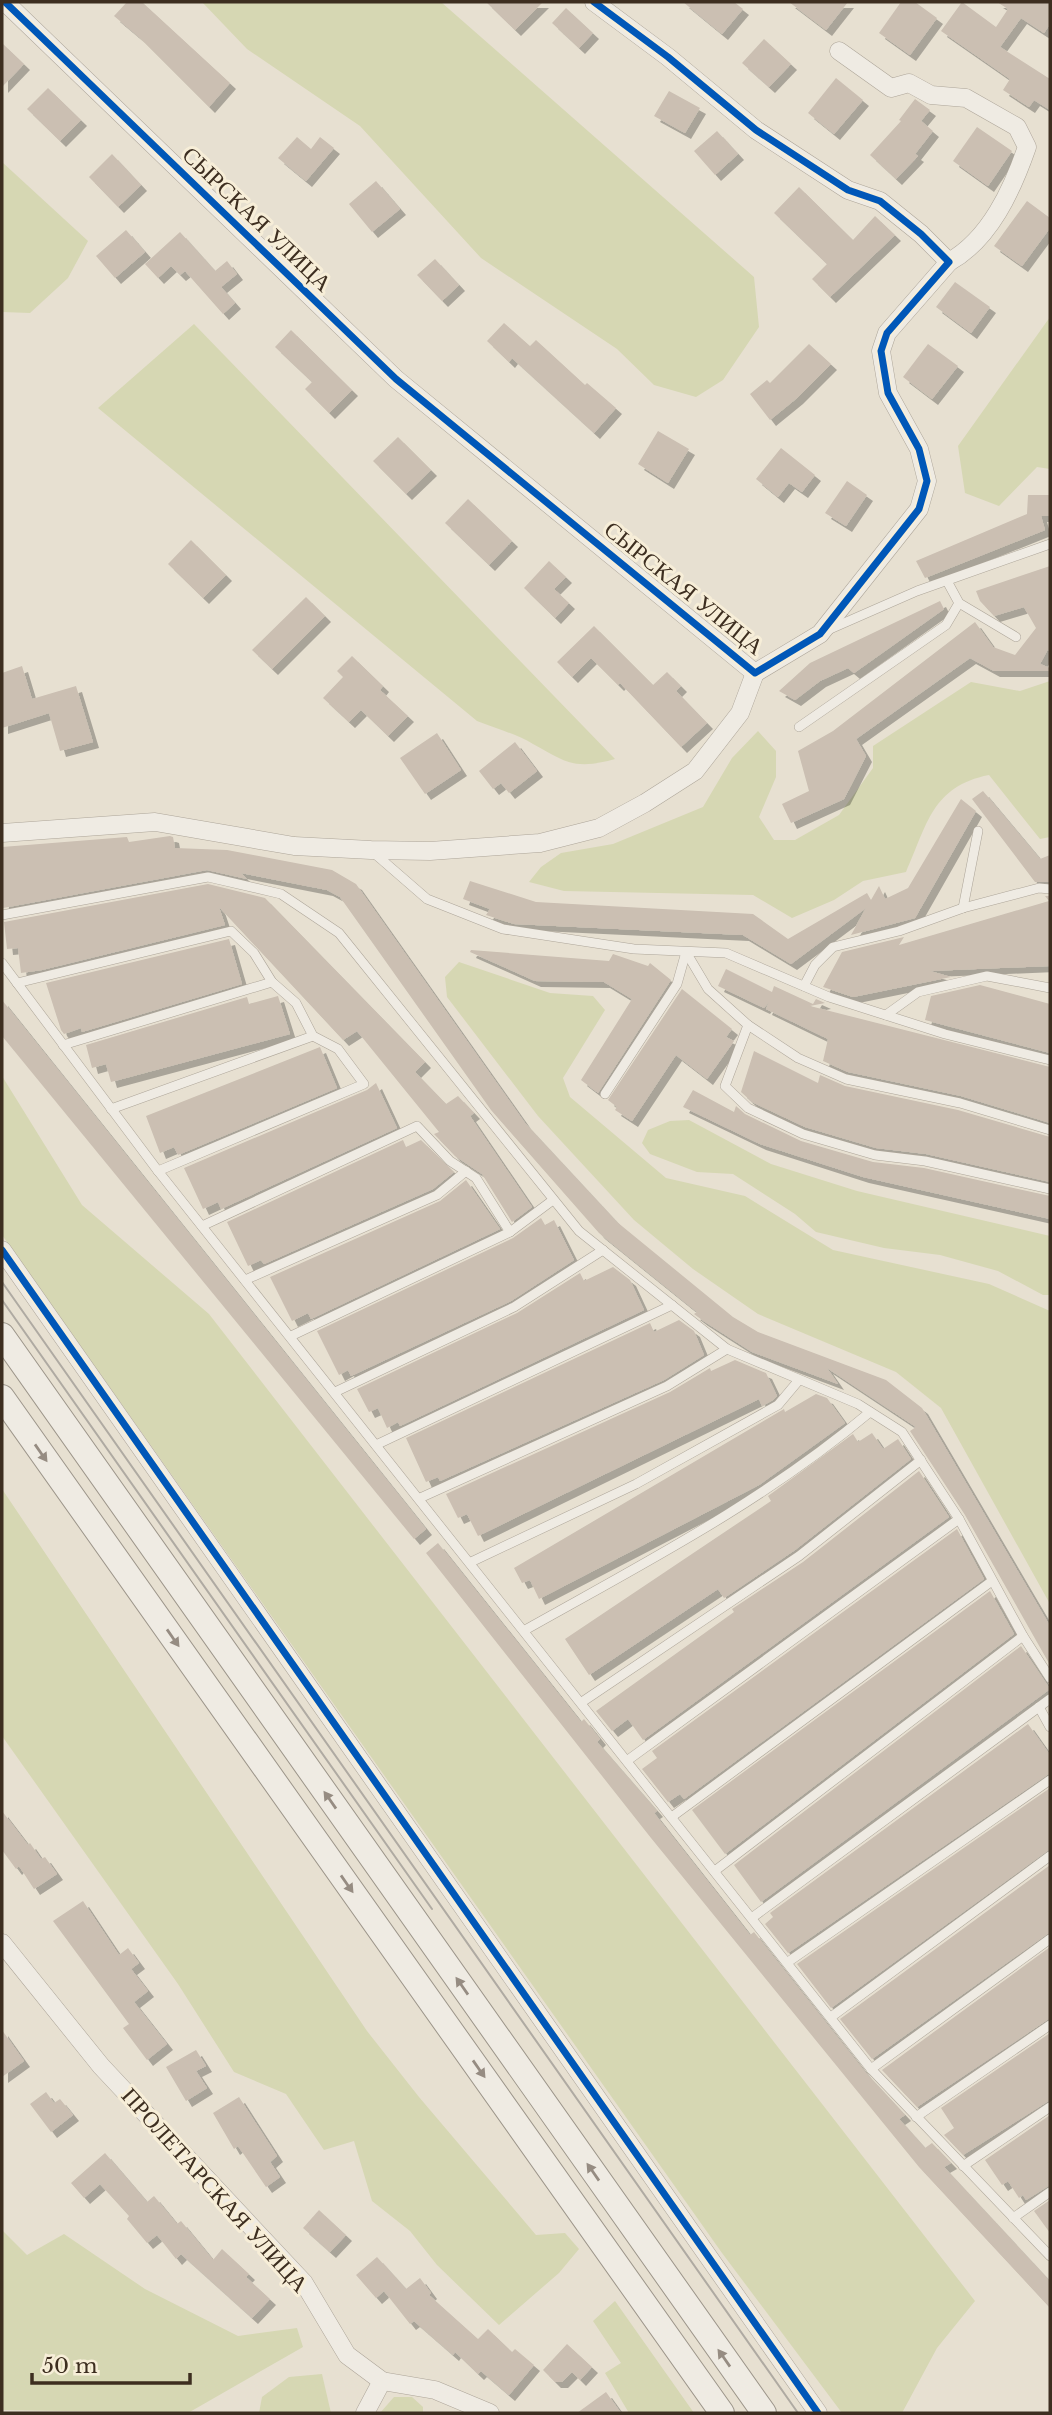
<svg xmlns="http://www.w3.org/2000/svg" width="1052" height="2415" font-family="'Libre Baskerville',serif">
<defs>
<filter id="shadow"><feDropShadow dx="6" dy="6" stdDeviation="0" flood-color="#0004"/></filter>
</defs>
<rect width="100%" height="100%" fill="#e7e0d1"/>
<g fill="#d6d7b3">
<polygon points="202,2 441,2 754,277 759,327 723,380 696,397 654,385 617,349 481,258 360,126 247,49"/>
<polygon points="2,162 88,241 68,278 30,313 2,312"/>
<polygon points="1050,317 1050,469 1037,467 999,506 965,493 958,446"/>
<path d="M 194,324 L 615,759 C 575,770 567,763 533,744 C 516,734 495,728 477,721 L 98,408 Z"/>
<path d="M 1050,681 L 1050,837 L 1040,839 L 989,775 C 932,786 927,825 906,872 L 863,881 L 834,900 L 792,918 L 753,895 L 564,891 L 529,882 L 541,867 L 561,853 L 613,844 L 703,807 L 732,758 L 758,731 L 776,751 L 776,777 L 759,817 L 774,840 L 795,840 L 839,815 L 873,768 L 873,746 L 971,682 L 1020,691 Z"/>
<polygon points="459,962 550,993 593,996 605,1010 563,1078 570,1097 666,1178 745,1196 833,1250 989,1284 1050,1311 1050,1604 941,1408 896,1372 758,1314 693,1269 634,1220 538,1116 447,997 445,977"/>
<polygon points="2,1076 82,1205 209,1314 975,2301 937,2348 902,2413 842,2413 722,2253 2,1235"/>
<polygon points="689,1120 771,1164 857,1191 1050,1236 1050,1295 1043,1295 998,1271 940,1255 884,1248 816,1232 795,1214 733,1174 697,1172 650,1154 642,1143 648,1130 670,1121"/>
<polygon points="2,1489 367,2031 419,2097 536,2235 565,2233 579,2249 559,2273 499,2325 437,2265 410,2231 372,2201 354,2141 324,2150 286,2094 234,2072 178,1984 2,1736"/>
<polygon points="2,2230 27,2255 64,2234 145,2289 238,2336 297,2328 303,2347 188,2413 2,2410"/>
<polygon points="615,2301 694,2413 629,2413 605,2373 621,2363 593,2321"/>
<polygon points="322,2374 331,2413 259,2413 262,2397 289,2377"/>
<polygon points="394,2397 412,2397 423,2407 423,2413 380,2413"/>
</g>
<g fill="#cbbfb2" filter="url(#shadow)">
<polygon points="127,2 142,2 230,83 209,107 139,37 114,16"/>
<polygon points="486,2 543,2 515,30"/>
<polygon points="683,2 734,2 743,9 722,34"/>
<polygon points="789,2 848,2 826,30"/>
<polygon points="901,2 915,2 937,18 910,55 879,33"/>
<polygon points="962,2 996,27 1008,9 997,2 1050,2 1050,24 1044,33 1021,18 1000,47 1050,79 1050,110 1034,100 1029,107 1003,90 1010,79 941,31"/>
<polygon points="566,8 593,33 579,48 552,23"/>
<polygon points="764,39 791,64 769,87 742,63"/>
<polygon points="2,43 24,64 2,87"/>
<polygon points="836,78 863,100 834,134 808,113"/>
<polygon points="48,88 81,120 60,141 27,109"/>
<polygon points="669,91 700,108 685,133 654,116"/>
<polygon points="915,99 930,110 921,121 933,131 915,154 918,156 896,179 870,155 901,121 899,120"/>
<polygon points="977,127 1012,151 988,186 953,161"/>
<polygon points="717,131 738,154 715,175 694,151"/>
<polygon points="297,137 311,149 320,137 334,148 306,181 278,158"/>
<polygon points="112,154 141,185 118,207 89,177"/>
<polygon points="376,181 400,209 372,232 349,204"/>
<polygon points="799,187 853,240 875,216 895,235 830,297 812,279 827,264 774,213"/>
<polygon points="1027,201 1050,218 1050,228 1022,266 994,246"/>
<polygon points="126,230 145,252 115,278 96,256"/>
<polygon points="180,232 215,271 227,261 237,274 221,287 235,303 223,314 185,271 180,275 171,266 158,278 145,264"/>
<polygon points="435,259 459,285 442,301 417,275"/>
<polygon points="955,282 990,307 971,333 936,307"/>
<polygon points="504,323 530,346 536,340 585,385 587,383 616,408 594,433 512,358 509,362 487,341"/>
<polygon points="291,330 352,390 329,413 305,389 312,382 275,347"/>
<polygon points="809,344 831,364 797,398 770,420 750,394 767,380 770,383"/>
<polygon points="928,344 958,366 932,399 903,377"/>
<polygon points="658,431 689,449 668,483 638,464"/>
<polygon points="398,437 431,470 406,494 373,461"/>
<polygon points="781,448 815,475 802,492 789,483 778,497 756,479"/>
<polygon points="847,481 867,495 846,526 825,513"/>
<polygon points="1028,495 1050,495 1050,516 1041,516 1045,530 925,578 916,561 1027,514"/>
<polygon points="468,499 512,541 489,565 445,523"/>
<polygon points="191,540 226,575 203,598 168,564"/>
<polygon points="549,561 566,577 554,589 569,603 555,618 524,588"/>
<polygon points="1050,566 1050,653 1048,649 1040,664 1050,668 1050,671 994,671 970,658 856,739 866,756 844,799 791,823 782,804 809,791 798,751 833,731 975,622 993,647 1015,655 1036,628 1024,607 994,616 980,601 976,591"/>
<polygon points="306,597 325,616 272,669 252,650"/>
<polygon points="940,601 944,609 854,673 848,668 820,681 795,700 779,691 810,663"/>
<polygon points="594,626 653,685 667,672 681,686 676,691 707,723 681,747 620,683 618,685 591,658 572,677 557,662"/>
<polygon points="352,656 383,686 380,690 408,716 388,736 361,710 349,722 323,698 343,677 337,671"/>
<polygon points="22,666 32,699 76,686 93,742 60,751 49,713 2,728 2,673"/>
<polygon points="437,733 461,770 425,794 400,758"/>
<polygon points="515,742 537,771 509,793 501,783 493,789 479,771"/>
<polygon points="983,791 1040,859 1050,855 1050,882 1035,882 972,799"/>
<polygon points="961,799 976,811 915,918 851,935 866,908 791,964 743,935 514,924 486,915 490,909 463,899 470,881 536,902 753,914 788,939 867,893 871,900 879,886 885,899 908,888"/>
<polygon points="170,836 173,837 175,848 227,850 332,870 356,884 525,1123 617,1222 733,1317 758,1332 886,1380 922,1408 1050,1626 1050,1665 965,1515 910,1431 916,1427 827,1368 838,1384 752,1352 702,1320 694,1314 697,1312 599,1233 491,1110 340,897 327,890 241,873 247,879 207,870 3,908 2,847 127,837 129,842"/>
<polygon points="208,884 265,898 425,1062 415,1072 446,1104 458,1096 474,1113 470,1116 532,1207 512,1222 482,1174 455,1156 434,1134 439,1132 357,1031 343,1040 219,907 225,925 42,970 21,973 18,948 7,949 4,922"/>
<polygon points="1045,896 1050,896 1050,966 930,971 951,977 853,997 823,987 842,952 904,937 899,945 1049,901"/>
<polygon points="229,939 242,984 82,1032 81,1028 64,1034 61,1030 46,983"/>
<polygon points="471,950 609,961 613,954 648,966 650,963 671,980 598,1093 581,1080 632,999 604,982 535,981 470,952"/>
<polygon points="726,969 772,992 774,986 813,1004 816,999 825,1003 810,1006 1050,1067 1050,1123 961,1096 848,1072 823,1061 828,1039 766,1009 769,1002 764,1008 718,986"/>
<polygon points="980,985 1050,1004 1050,1053 925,1020 931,996"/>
<polygon points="682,989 732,1029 726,1037 734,1041 707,1079 676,1055 632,1121 615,1110 617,1107 608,1100"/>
<polygon points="278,996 290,1034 111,1082 106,1064 92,1068 86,1045 247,997 249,1004"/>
<polygon points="2,1000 426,1529 414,1539 2,1036"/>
<polygon points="320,1047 337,1088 178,1155 174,1147 160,1153 146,1116"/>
<polygon points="754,1051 818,1083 820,1075 845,1086 958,1110 1050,1137 1050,1182 926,1154 876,1148 805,1127 752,1102 741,1092"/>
<polygon points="376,1083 397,1128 221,1209 218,1202 203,1209 184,1168 367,1090"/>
<polygon points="693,1090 734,1112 736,1106 745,1114 801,1141 873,1162 924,1168 1050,1196 1050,1219 863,1177 760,1144 683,1107"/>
<polygon points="403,1140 406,1147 421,1140 454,1172 433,1189 264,1264 261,1260 248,1266 227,1222"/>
<polygon points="466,1180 500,1229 311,1319 308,1313 292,1321 270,1277 440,1201"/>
<polygon points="541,1218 545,1225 554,1220 574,1260 511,1301 351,1376 348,1370 339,1375 317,1331 513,1238"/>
<polygon points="613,1267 630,1280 644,1310 400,1426 398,1422 387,1428 378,1408 369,1412 357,1389 517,1313 580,1273 584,1281"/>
<polygon points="679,1320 694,1331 704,1355 664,1380 440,1481 438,1477 426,1482 406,1438 650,1323 654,1332"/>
<polygon points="735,1360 766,1373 777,1396 773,1400 762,1406 759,1399 478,1536 467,1514 458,1518 446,1494 670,1392 710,1368 711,1371"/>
<polygon points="816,1394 827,1398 845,1423 759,1485 539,1599 530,1580 522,1583 514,1568 784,1409 785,1412"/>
<polygon points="872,1433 883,1449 898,1439 911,1459 795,1550 724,1598 718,1589 589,1675 565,1639 771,1501 768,1496 853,1434 858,1442"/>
<polygon points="919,1471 949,1517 643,1740 628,1719 612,1731 596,1711 734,1612 732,1609 803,1562"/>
<polygon points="957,1529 984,1579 684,1799 680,1794 668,1802 642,1769 657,1758 652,1751"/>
<polygon points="438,1543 581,1722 584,1719 600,1739 597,1742 657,1811 654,1813 750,1935 754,1932 866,2073 905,2115 899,2119 925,2148 932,2143 951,2163 944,2167 1050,2281 1050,2308 919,2167 651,1838 426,1553"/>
<polygon points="990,1591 1014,1634 725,1854 692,1810"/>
<polygon points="1021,1646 1050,1689 761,1902 734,1865"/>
<polygon points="1028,1724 1050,1755 1050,1773 788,1953 765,1924 773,1917 770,1913"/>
<polygon points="1050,1788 1050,1849 831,2008 797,1964"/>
<polygon points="2,1811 28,1845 30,1843 41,1859 45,1857 57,1874 34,1889 19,1866 16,1869 2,1850"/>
<polygon points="1050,1865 1050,1932 872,2059 840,2019"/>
<polygon points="83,1901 119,1955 128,1948 139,1963 131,1969 148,1991 134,2002 167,2044 147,2060 123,2028 129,2024 53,1921"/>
<polygon points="1050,1947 1050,2018 917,2107 882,2070"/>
<polygon points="2,2030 24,2061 2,2077"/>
<polygon points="1050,2033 1050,2100 963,2155 944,2135 954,2128 941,2108"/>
<polygon points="196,2050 206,2066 196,2071 207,2088 186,2101 166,2067"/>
<polygon points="46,2092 54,2103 60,2099 73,2115 51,2132 30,2104"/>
<polygon points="239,2097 277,2156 270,2162 280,2177 266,2187 238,2146 234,2149 213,2113"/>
<polygon points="1050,2115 1050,2185 1026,2200 1023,2195 1019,2198 1008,2181 1002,2185 985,2160"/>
<polygon points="105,2153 147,2202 154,2196 177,2224 181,2221 213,2260 222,2249 249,2274 246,2277 270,2299 252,2318 181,2254 176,2259 157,2235 147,2243 127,2219 129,2216 100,2184 84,2198 71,2183"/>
<polygon points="1050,2200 1050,2233 1034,2211"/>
<polygon points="319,2210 346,2235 330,2252 303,2228"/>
<polygon points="377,2257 406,2289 420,2278 431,2293 429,2295 478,2339 488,2329 512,2352 515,2349 534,2365 509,2395 481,2371 478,2374 455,2352 453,2355 414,2321 410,2324 384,2291 376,2298 356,2275"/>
<polygon points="567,2344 592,2367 580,2380 572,2372 562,2382 555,2382 543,2370"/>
<polygon points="606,2392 621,2413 577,2413"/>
</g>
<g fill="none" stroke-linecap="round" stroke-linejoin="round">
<defs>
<g id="lane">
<polyline points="947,581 959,603 1016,637"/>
<polyline points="828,630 917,591 1050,544"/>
<polyline points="799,727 946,625 959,603"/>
<polyline points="374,853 427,899 503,929 634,949 726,953 829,997 945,1034 1050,1060"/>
<polyline points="963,908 978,831"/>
<polyline points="2,915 208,877 281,894 339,933 579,1231 727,1349 858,1404 902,1432 959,1519 1023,1636 1050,1678"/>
<polyline points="686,952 708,989 748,1025 798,1058 846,1079 960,1103 1050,1130"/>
<polyline points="2,963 158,1171 871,2069 1050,2256"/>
<polyline points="17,983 231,931 254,953 272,982 296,1003 313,1036 338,1049 364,1084 158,1171"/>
<polyline points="804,986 815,965 833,947 899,931 963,908 1039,888 1050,889"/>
<polyline points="886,1015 918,992 987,976 1050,988"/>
<polyline points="748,1025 725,1086 748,1108 803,1134 875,1155 925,1161 1050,1189"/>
<polyline points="63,1045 272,982"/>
<polyline points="605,1094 677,984 686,952"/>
<polyline points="111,1109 313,1036"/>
<polyline points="202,1226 417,1126 450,1161 476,1178 510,1232"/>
<polyline points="245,1280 437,1195 466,1171"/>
<polyline points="291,1336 510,1232 553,1200"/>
<polyline points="335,1392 514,1307 603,1250"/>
<polyline points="378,1444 672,1305"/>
<polyline points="420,1498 667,1386 727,1349"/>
<polyline points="471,1562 636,1484 778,1405 799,1380"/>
<path d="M 525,1630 C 646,1562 763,1502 870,1412"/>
<polyline points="582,1702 799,1556 921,1460"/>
<polyline points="1039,1707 1050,1727"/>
<polyline points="628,1760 959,1519"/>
<polyline points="673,1816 992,1581"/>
<polyline points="716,1870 1023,1636"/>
<polyline points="753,1917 1050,1699"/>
<polyline points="788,1962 1050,1780"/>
<polyline points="831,2017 1050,1856"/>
<polyline points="871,2069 1050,1939"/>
<polyline points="916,2117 1050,2025"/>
<polyline points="963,2166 1050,2107"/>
<polyline points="1013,2218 1050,2192"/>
</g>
<g id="street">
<polyline points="5,2 396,379 755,673 820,634 919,509 927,481 919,449 888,393 881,351 887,333 949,262 921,234 880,201 848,190 756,130 668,57 594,2"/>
<path d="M 839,51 L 891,88 L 909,83 L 931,95 L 966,98 L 1017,127 L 1027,147 C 1012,190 990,239 949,262"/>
<polyline points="2,833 155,822 294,846 371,850 430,851 540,843 599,828 645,803 695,771 740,713 755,673"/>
<polyline points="2,1250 818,2413"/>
<polyline points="2,1943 101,2066 304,2283 347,2355 382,2381 435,2390 490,2413"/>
<polyline points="365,2413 382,2381"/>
</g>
<g id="secondary">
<polyline points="2,1335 764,2413"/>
<polyline points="2,1397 722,2413"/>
</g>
</defs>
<use href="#lane" stroke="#ada599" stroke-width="10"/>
<use href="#street" stroke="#ada599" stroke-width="19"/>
<use href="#secondary" stroke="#9c958a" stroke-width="26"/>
<use href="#lane" stroke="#efebe3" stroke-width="9"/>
<use href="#street" stroke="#efebe3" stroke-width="18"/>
<use href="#secondary" stroke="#efebe3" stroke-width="24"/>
<g stroke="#afaaa2" stroke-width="2">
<polyline points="2,1282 798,2413"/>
<polyline points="2,1300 432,1909"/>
</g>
<defs>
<g id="cycleway">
<polyline points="5,2 396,379 755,673 820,634 919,509 927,481 919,449 888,393 881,351 887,333 949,262 921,234 880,201 848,190 756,130 668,57 594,2"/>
<polyline points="2,1250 818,2413"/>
</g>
</defs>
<use href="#cycleway" stroke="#f7eed8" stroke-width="11"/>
<use href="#cycleway" stroke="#0057b8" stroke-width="7"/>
</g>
<defs><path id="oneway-solid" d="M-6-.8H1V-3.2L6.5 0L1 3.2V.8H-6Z" transform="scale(1.75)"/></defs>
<g fill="#968c82">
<use href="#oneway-solid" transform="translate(41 1453) rotate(55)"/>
<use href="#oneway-solid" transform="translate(173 1638) rotate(55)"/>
<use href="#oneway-solid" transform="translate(330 1800) rotate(-125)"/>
<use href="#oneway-solid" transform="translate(347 1884) rotate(55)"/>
<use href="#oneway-solid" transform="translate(462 1986) rotate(-125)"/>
<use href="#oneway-solid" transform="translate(479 2069) rotate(55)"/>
<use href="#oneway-solid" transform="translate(593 2172) rotate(-125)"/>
<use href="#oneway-solid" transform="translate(724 2358) rotate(-125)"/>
</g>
<g text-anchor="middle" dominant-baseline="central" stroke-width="6" stroke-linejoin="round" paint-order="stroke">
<g font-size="23" fill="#3d2e20" stroke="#f7eed8">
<text transform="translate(257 219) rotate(44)">СЫРСКАЯ УЛИЦА</text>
<text transform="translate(684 588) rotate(39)">СЫРСКАЯ УЛИЦА</text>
<text transform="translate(215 2190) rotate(48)">ПРОЛЕТАРСКАЯ УЛИЦА</text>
</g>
</g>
<rect width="1052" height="2415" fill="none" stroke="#3d2e20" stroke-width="7"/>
<path d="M32 2373v10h158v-10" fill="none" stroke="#3d2e20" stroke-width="3.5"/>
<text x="42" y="2373" font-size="21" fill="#3d2e20" stroke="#f7eed8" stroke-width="5" paint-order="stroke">50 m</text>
</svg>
